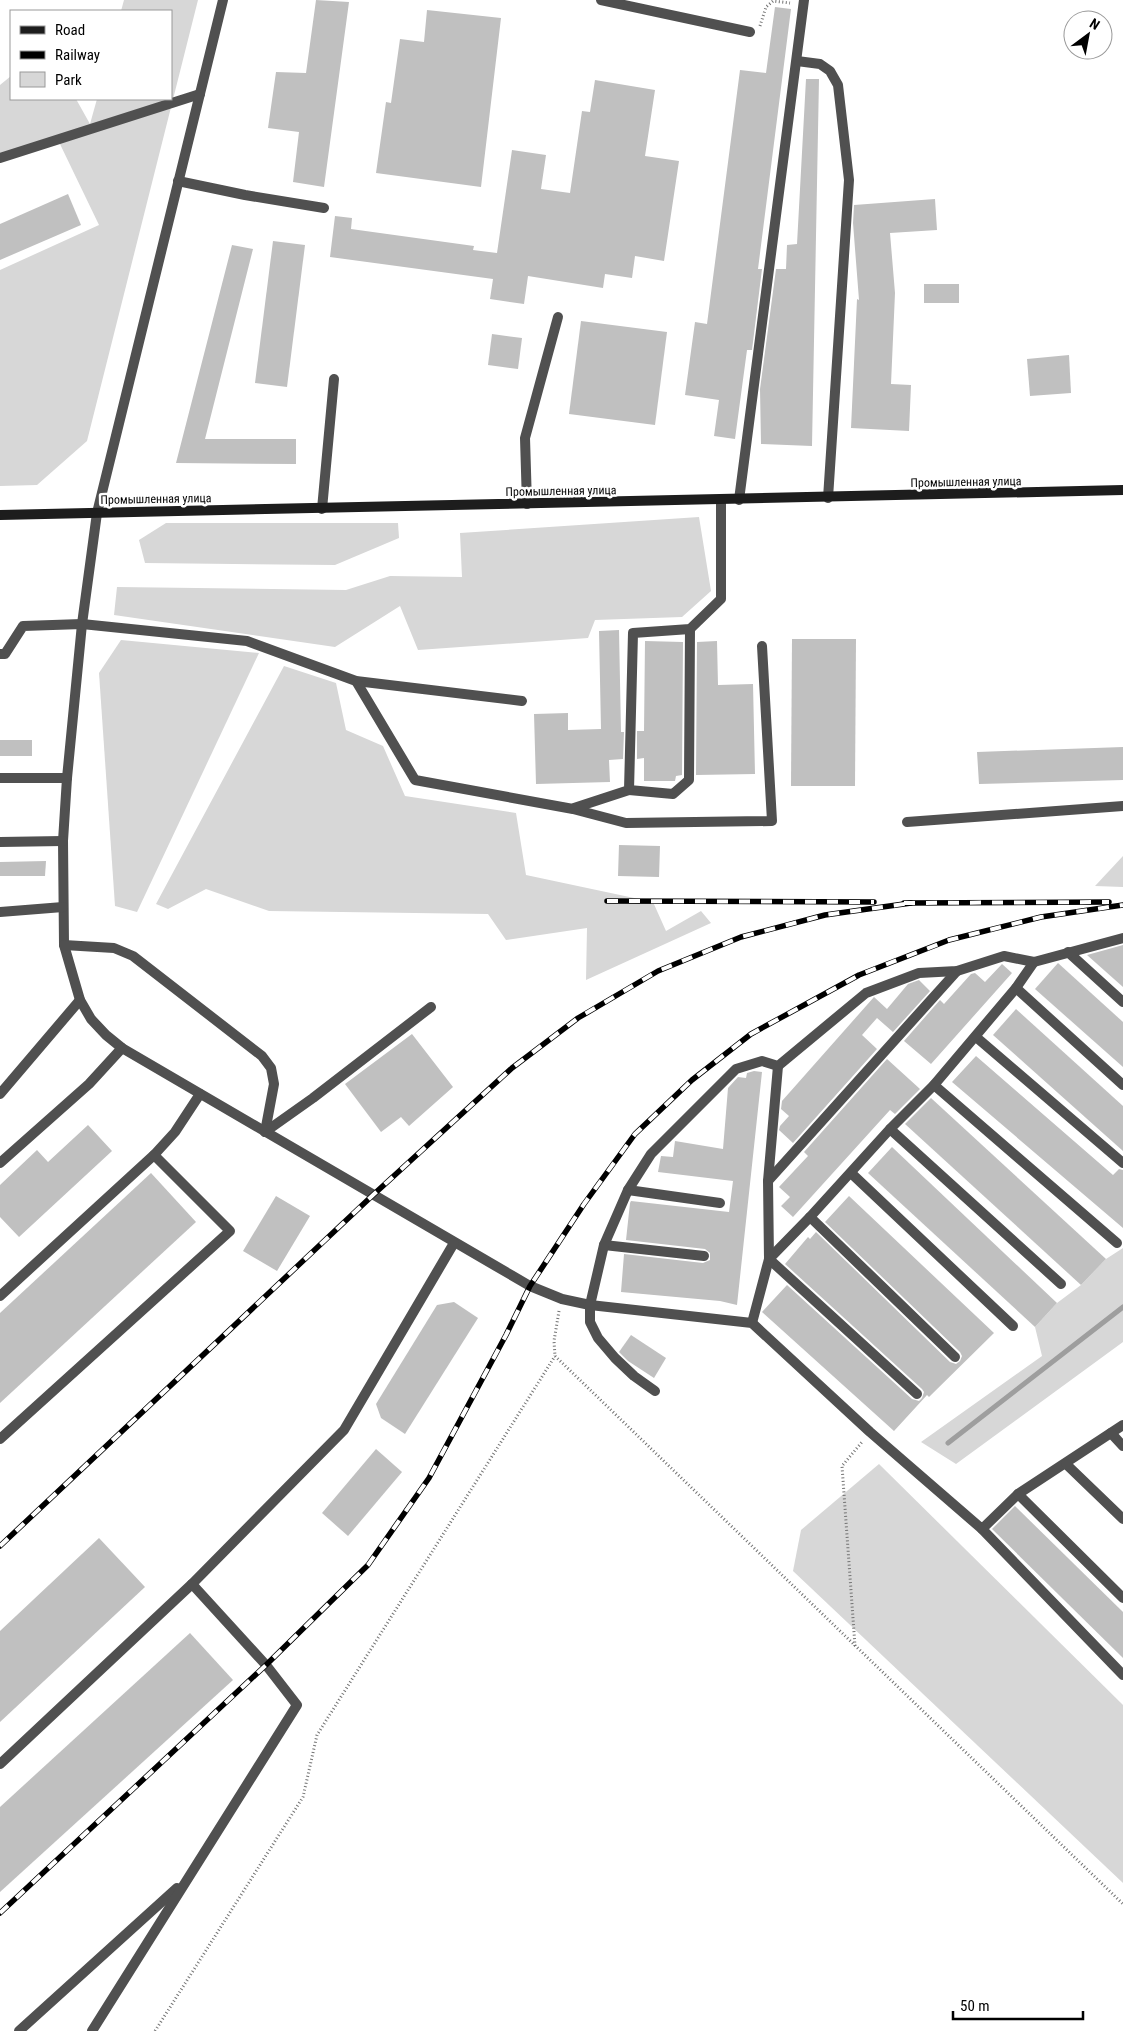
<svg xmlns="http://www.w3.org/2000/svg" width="1123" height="2031" font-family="'Roboto Condensed',sans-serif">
<rect width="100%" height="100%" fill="#fff"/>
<g fill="#d7d7d7">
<polygon points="124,0 198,0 87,441 37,485 0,486 0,270 99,225 59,142 0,161 0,85 11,76 11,99 76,99 90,124 97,99 171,99 171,11 121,11"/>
<polygon points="699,517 711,591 682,617 595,620 588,638 418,650 400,606 335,647 114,615 117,587 346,590 390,576 462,577 460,533"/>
<polygon points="166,523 398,523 399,538 335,565 145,563 139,540"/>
<polygon points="121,640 259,653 137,912 115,906 99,673"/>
<polygon points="284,666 336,683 346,730 383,746 405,796 516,813 526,875 653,902 666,931 701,911 711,923 586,980 587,928 506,940 488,914 269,911 206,889 168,909 156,904"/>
<polygon points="1123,856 1123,887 1095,886"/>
<polygon points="1123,1248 1123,1342 956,1464 921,1442 1042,1356 1035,1327 1057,1303 1081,1285 1106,1259"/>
<polygon points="879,1464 1123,1705 1123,1883 793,1571 801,1530"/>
</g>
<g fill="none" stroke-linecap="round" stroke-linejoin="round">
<polyline stroke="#9e9e9e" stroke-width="5" points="948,1443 1123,1307"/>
</g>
<g fill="#c0c0c0">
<polygon points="316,0 349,2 324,187 293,182 299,132 268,128 276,72 306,73"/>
<polygon points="775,7 791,9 758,269 762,269 752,350 747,350 735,439 714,436 719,400 685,395 695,322 707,324 740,70 766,73"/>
<polygon points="427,10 501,18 481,187 376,173 386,102 391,103 400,39 424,42"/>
<polygon points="806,79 819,79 812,446 761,444 760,389 776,269 786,269 787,245 797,244"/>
<polygon points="595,80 655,90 645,156 679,161 664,261 635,256 632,278 605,274 603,288 528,276 524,304 490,299 493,279 330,257 335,216 352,218 351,229 474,246 473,250 497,253 512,150 546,155 541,189 570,193 582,111 590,112"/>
<polygon points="68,194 81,225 0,260 0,224"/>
<polygon points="935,199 937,230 890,233 895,293 891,384 911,385 909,431 851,428 857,299 859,300 853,223 854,205"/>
<polygon points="273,241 305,245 287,387 255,383"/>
<polygon points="232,245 253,249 205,439 296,439 296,464 176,463"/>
<rect x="924" y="284" width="35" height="19"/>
<polygon points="581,321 667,332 655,425 569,414"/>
<polygon points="492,334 522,338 518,369 488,365"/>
<polygon points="1069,355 1071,393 1030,396 1027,359"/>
<polygon points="619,630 621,732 624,732 623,759 609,760 610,782 536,784 534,714 568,713 568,730 601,729 599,631"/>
<polygon points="792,639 856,639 855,786 791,786"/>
<polygon points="645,641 683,642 682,775 676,776 675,781 644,781 644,758 637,759 637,731 644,731"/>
<polygon points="717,641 718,685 753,684 755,774 696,775 697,642"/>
<rect x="0" y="740" width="32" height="16"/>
<polygon points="1123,747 1123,780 979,784 977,752"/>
<polygon points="619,845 660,846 659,877 618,876"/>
<polygon points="46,861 45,876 0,876 0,862"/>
<polygon points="1123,945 1123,987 1087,955"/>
<polygon points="1058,963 1123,1022 1123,1067 1035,989"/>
<polygon points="1002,964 1012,973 931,1064 904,1041 940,1000 944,1004 971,974 975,973 985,982"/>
<polygon points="919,980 930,991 893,1032 877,1018 862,1035 877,1049 793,1143 779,1130 780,1126 789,1116 781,1109 782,1101 874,997 887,1009 908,984"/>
<polygon points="1016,1009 1123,1106 1123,1151 993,1035"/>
<polygon points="412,1034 453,1087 409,1126 401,1117 381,1132 345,1084"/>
<polygon points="976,1056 1113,1175 1119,1169 1123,1170 1123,1228 952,1082"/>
<polygon points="887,1059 920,1089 895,1114 890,1110 793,1217 781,1206 790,1197 779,1187 808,1156 804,1152"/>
<polygon points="754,1071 762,1072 737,1305 720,1301 621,1292 624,1254 703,1263 710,1260 710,1253 705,1249 626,1240 630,1203 631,1201 729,1212 733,1181 658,1172 661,1156 673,1157 675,1141 723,1149 728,1088 738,1077 746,1078 747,1073"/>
<polygon points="931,1098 1106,1259 1081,1285 905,1124"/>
<polygon points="88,1125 112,1151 19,1237 0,1217 0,1185 37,1150 48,1162"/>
<polygon points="892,1147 1057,1303 1035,1327 868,1173"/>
<polygon points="151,1173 196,1222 0,1403 0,1313"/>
<polygon points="276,1196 310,1216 277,1271 243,1251"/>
<polygon points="849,1196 994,1333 929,1397 927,1395 894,1431 762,1312 787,1285 912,1399 919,1401 922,1398 924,1392 922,1389 785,1264 808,1237 810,1239 816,1232 950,1362 956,1364 960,1361 962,1356 960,1352 825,1222"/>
<polygon points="454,1302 478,1318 405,1434 381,1418 376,1404 437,1305"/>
<polygon points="631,1335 666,1358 654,1378 628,1361 619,1352"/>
<polygon points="376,1449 402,1472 348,1536 322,1513"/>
<polygon points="1015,1506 1123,1612 1123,1658 992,1529"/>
<polygon points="99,1538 145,1587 0,1722 0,1631"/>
<polygon points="190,1633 233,1680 0,1892 0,1807"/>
</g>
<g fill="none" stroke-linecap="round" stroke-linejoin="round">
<g stroke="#727272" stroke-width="3" stroke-dasharray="1 2.5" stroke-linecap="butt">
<polyline points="760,26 766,7 773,1 790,3"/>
<polyline points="559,1311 554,1341 555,1356 1123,1904"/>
<polyline points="855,1646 842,1466 862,1442"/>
<polyline points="155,2031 303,1797 317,1735 555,1356"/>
</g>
<g stroke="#505050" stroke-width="10">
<polyline points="601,0 750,32"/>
<polyline points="797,61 820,64 830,71 838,85 849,180 828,498"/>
<polyline points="0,158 200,94"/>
<polyline points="178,181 245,195 324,208"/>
<polyline points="739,500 804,0"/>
<polyline points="527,504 525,438 558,317"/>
<polyline points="322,509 334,379"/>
<polyline points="97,513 82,624 67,778 63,841 64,945 80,1000 91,1019 106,1035 122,1048 530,1286 562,1299 590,1305 752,1323 870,1432 982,1529 1018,1494 1123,1425"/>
<polyline points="0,654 5,654 23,626 82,624 247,641 356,681 522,701"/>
<polyline points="356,681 415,780 573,809 626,823 772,821 762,646"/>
<polyline points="0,778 67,778"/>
<polyline points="629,790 673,794 689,780 690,629"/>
<polyline points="574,808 629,790 633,633 690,629 721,599 721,500"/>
<polyline points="907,822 1123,806"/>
<polyline points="0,842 63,841"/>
<polyline points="0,912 63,907"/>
<polyline points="64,945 114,948 133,956 262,1056 271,1068 274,1084 265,1132"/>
<polyline points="1068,952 1123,1002"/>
<polyline points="1016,988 1123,1085"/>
<polyline points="976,1037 1123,1163"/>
<polyline points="934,1085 1117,1243"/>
<polyline points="0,1094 80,1000"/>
<polyline points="890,1129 1061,1284"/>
<polyline points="265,1132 313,1098 431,1007"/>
<polyline points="0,1163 89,1084 122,1048"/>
<polyline points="851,1173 1013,1326"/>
<polyline points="768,1181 778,1066"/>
<polyline points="628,1190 720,1203"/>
<polyline points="810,1217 955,1357"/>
<polyline points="604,1245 704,1256"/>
<polyline points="0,1296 154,1155 175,1132 200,1094"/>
<polyline points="752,1323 769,1259 810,1217 890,1129 934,1085 1016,988 1034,962"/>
<polyline points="655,1391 634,1376 615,1358 598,1338 590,1322 590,1305 604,1245 628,1190 651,1154 736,1069 762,1061 778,1066 866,993 919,973 957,971 1004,956 1034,962 1123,938"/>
<polyline points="917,1394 769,1259 768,1181 957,971"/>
<polyline points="1111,1433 1123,1446"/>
<polyline points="0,1439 230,1231 154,1155"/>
<polyline points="1066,1464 1123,1519"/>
<polyline points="1018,1494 1123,1598"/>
<polyline points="982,1529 1123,1675"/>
<polyline points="0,1764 192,1584 344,1430 454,1243"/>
<polyline points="19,2031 177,1888"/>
<polyline points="92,2031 297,1705 266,1665 192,1584"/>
</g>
<polyline stroke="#505050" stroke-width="10" points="97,513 223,0"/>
<polyline stroke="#1d1d1d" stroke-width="10" points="0,515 1123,490"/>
<defs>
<g id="rail">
<polyline points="607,901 874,902"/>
<polyline points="904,903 1109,902"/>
<polyline points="0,1546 373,1195 512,1068 578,1018 658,971 741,937 825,915 911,903"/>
<polyline points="0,1913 266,1665 368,1565 429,1478 506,1335 530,1286 584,1204 635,1134 692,1080 751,1034 859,975 949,940 1041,917 1123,905"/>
</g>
</defs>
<use href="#rail" stroke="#000" stroke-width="5.5"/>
<use href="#rail" stroke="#fff" stroke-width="4" stroke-dasharray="11" stroke-linecap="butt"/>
</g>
<g text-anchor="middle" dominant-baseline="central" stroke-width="5" stroke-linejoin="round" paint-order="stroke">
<g font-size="12" fill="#000" stroke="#fff">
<text transform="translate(966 482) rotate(-1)">Промышленная улица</text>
<text transform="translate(561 491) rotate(-1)">Промышленная улица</text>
<text transform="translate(156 499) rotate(-1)">Промышленная улица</text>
</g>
</g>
<rect x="10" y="10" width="162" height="90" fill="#ffffff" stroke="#999999"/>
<rect x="20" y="26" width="25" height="8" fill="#1d1d1d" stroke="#999999"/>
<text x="55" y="35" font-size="15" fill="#000000">Road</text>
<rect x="20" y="51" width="25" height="8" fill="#000000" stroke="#999999"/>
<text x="55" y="60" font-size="15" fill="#000000">Railway</text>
<rect x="20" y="72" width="25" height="15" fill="#d7d7d7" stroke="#999999"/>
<text x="55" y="85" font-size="15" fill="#000000">Park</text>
<g transform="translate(1088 35) rotate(32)"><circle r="24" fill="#ffffff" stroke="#999999"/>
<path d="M0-4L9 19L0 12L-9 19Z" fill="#000000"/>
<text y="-8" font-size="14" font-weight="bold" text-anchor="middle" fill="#000000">N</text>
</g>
<path d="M953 2011v8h130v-8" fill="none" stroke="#000000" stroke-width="2.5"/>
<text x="960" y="2011" font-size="15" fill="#000000" stroke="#ffffff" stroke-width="4" paint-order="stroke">50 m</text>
</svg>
